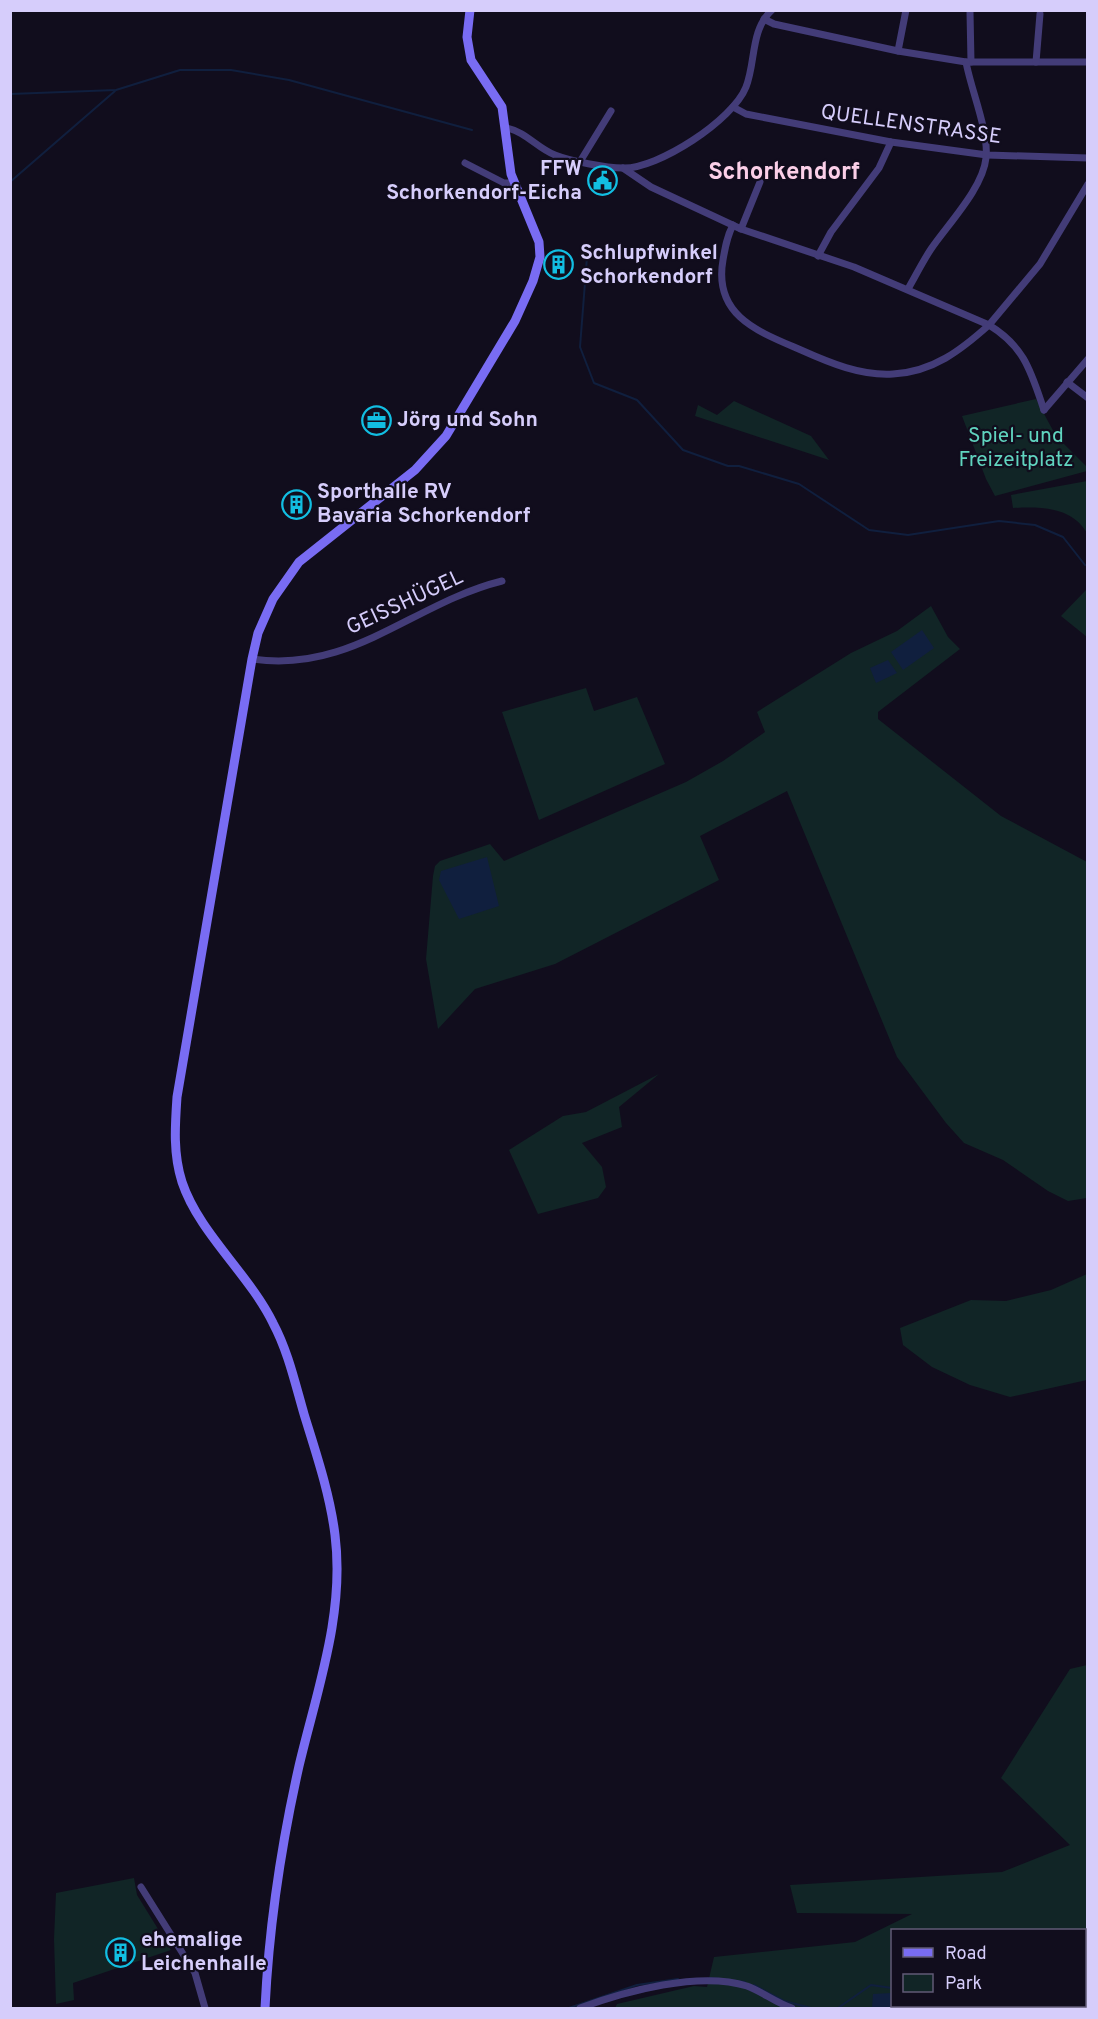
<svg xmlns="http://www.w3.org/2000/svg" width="1098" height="2019" font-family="Overpass,sans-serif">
<rect width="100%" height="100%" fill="#110d1d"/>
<g fill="#112526">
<polygon points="1036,399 1056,436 1087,467 1087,471 995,496 986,479 962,416"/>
<polygon points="734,401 811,436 829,460 695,416 698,405 717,415"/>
<path d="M 1087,481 L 1087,533 C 1071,506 1040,507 1013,508 L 1011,495 Z"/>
<polygon points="1087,589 1087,637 1061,616"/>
<polygon points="931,606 948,637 960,649 878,712 878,719 1001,816 1087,862 1087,1198 1068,1201 1048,1191 1003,1160 964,1143 946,1123 897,1057 787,791 700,836 719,880 555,964 475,989 438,1029 426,959 433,876 435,866 440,861 490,844 504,861 686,782 723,761 765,732 757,712 851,653 897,631"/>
<polygon points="586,688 594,711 637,697 665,764 539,820 502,712"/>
<polygon points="659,1074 619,1107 622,1127 582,1143 602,1167 606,1187 598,1198 538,1214 509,1150 563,1116 586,1112"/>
<polygon points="1087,1274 1087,1380 1010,1397 970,1385 932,1367 903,1345 900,1328 971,1300 1006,1301 1051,1290"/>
<polygon points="1087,1665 1087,2008 1071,2008 1067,2006 1084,2006 1084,1930 892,1930 892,2006 1055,2006 1060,2008 615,2008 617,2004 694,1986 707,1987 714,1957 855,1942 912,1914 797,1913 790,1885 1002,1872 1070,1845 1001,1778 1070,1669"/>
<polygon points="134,1878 137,1895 171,1950 73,1983 74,2000 56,2004 54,1939 56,1893"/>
</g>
<g fill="#101f3e">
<polygon points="922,630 934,648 903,670 891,652"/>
<polygon points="888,660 897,673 876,683 870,668"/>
<polygon points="487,857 499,906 459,919 439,880 441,871"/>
<polygon points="892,1993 893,2008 872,2008 873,1994"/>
</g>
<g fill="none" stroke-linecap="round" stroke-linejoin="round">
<g stroke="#101f3e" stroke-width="2">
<polyline points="10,94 116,90 180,70 231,70 289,80 472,130"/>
<polyline points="10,182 115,91"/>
<polyline points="587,257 580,347 594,383 637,400 683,450 728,466 739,466 799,484 869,530 908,535 999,521 1035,525 1063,537 1085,565"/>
<polyline points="711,1978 745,1982"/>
<polyline points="754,1985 784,2001 811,2008"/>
<polyline points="989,2006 995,2008"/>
<polyline points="569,2008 637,1985 678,1979"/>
<polyline points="838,2008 871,1985 892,1988"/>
</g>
<g stroke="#433c78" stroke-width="7">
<polyline points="970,12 971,62"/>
<polyline points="764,19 774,24 898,51 966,62 1088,62"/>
<polyline points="898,51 906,10"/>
<polyline points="1036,62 1040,14"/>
<polyline points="733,107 746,114 891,142 987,155 1088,158"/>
<path d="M 507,128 C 526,132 537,148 555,155 C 570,161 606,168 623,168 C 658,169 733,120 746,87 C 756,62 750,30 772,10"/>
<polyline points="581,160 611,111"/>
<polyline points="465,163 504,183 514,183"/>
<polyline points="623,168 651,187 741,229 854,267 989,325 1040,264 1088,184"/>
<path d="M 733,225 C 727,236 725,248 723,260 C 713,316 759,332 801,350 C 830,363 861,376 893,374 C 933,372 961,350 989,325 C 1025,347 1031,372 1044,410"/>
<polyline points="741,229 760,182"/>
<polyline points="818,256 831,232 879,168 891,142"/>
<path d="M 908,289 C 916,275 923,261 931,249 C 948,224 983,188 986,158 C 989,131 971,90 966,62"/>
<polyline points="1067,382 1088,398"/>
<polyline points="1044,410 1088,359"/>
<path d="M 252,659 C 351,674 413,603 502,581"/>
<polyline points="141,1887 195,1973 205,2008"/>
<polyline points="1063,2006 1068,2008"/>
<path d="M 580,2008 C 626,1991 699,1971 747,1986 C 763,1992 776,2003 792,2008"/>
<polyline points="942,2008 954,2006"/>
</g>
<path stroke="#796cf3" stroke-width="9" d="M 265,2008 C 269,1926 281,1846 299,1766 C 317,1690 345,1614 335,1535 C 330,1494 316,1453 304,1414 C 295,1383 288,1351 273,1323 C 249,1274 199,1233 182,1182 C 173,1154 175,1126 177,1097 L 252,659 L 258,633 L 273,599 L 299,562 L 415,470 L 446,436 L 515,321 L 533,281 L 540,257 L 539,242 L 511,174 L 502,107 L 471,60 L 467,37 L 470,10"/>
</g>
<defs>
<symbol id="civic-ring" viewBox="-11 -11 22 22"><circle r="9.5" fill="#110d1d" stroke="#12bee2" stroke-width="1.5"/><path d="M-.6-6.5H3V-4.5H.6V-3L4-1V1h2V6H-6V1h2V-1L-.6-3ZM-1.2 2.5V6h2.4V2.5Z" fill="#12bee2"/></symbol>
<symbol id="building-ring" viewBox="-11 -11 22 22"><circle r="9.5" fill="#110d1d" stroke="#12bee2" stroke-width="1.5"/><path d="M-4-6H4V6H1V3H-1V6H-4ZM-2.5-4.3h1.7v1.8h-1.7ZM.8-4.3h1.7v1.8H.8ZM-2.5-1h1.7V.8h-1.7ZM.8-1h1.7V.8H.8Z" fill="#12bee2"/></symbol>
<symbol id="office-ring" viewBox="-11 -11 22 22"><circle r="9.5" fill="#110d1d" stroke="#12bee2" stroke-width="1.5"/><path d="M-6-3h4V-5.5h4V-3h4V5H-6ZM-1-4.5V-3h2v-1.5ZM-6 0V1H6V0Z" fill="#12bee2"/></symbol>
</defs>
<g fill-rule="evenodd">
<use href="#civic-ring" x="586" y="164" width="33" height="33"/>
<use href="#building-ring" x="542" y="248" width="33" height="33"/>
<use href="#office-ring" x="360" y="404" width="33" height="33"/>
<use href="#building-ring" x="280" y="488" width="33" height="33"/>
<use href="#building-ring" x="104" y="1936" width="33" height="33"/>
</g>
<g text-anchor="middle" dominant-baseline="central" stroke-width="4.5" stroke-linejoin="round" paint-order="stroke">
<g font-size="21" fill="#d6cdfb" stroke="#110d1d">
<text transform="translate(911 125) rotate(8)">QUELLENSTRASSE</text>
<text transform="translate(405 603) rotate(-25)">GEISSHÜGEL</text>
</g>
<g font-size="21" font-weight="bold" fill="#d6cdfb" stroke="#110d1d" text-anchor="start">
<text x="582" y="169" text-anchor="end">FFW<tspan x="582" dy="24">Schorkendorf-Eicha</tspan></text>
<text x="580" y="253">Schlupfwinkel<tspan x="580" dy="24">Schorkendorf</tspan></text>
<text x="397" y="420">Jörg und Sohn</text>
<text x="317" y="492">Sporthalle RV<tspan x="317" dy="24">Bavaria Schorkendorf</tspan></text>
<text x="141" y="1940">ehemalige<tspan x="141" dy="24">Leichenhalle</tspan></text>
</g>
<g font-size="21" fill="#60d4bf" stroke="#110d1d">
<text x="1016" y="436">Spiel- und<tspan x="1016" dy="24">Freizeitplatz</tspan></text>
</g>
<g font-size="24" font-weight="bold" fill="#fbcfe8" stroke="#110d1d">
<text x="784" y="173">Schorkendorf</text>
</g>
</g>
<rect width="1098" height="2019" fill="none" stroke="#d6cdfb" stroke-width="24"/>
<rect x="891" y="1929" width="195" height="78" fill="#110d1d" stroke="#605a76" stroke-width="1.5"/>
<rect x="903" y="1948" width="30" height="9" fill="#796cf3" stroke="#605a76" stroke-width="1.5"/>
<text x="945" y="1959" font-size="18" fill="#d6cdfb">Road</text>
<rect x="903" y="1974" width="30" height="18" fill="#112526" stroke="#605a76" stroke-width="1.5"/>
<text x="945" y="1989" font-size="18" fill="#d6cdfb">Park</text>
</svg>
